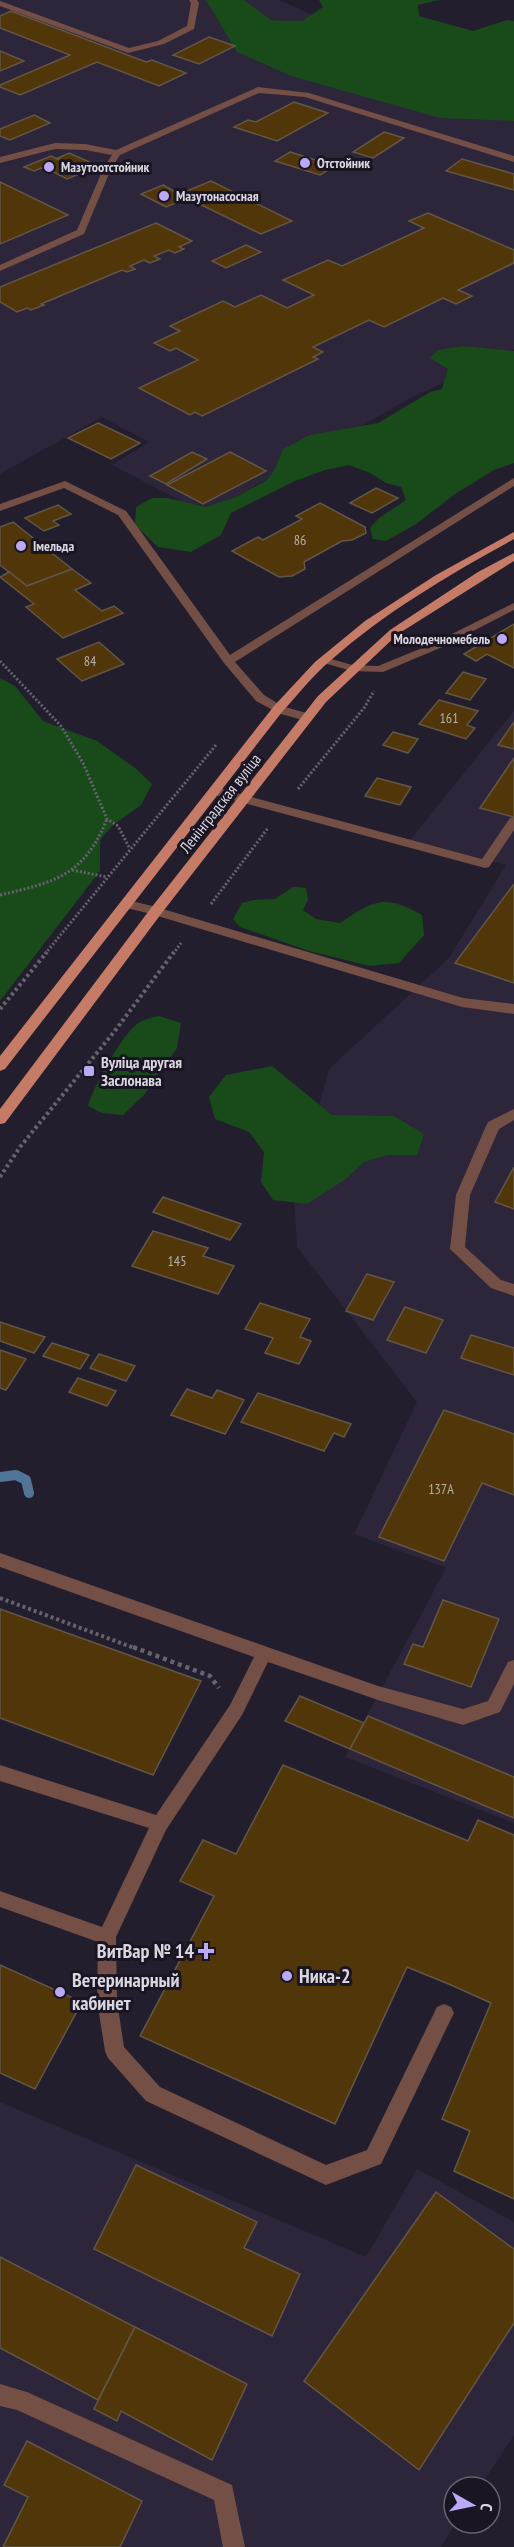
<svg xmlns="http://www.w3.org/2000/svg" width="514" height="2547" font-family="'PT Sans Narrow',sans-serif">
<rect width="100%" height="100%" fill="#231e2d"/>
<g fill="#2d253a">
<polygon points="0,0 279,0 315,16 514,93 514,349 409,399 206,514 112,465 149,442 102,417 0,474"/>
<polygon points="514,711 514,1823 345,1757 446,1568 354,1534 417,1402 297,1247 294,1197 329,1069 449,958 506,865 410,840"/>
<polygon points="0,2102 366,2257 417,2169 514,2222 514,2435 480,2487 454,2487 454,2523 456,2523 441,2547 0,2547"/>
</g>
<g fill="#184a1a">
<polygon points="206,0 244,0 271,20 286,21 302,21 323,7 319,0 439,0 418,5 419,16 473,31 507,20 514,21 514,121 440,118 291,76 237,52"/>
<polygon points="462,346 514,351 514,463 494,470 455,494 416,524 386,541 373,539 370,528 379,518 406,500 401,487 386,483 370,473 349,465 325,470 295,481 231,513 221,535 191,552 158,547 135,525 136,507 152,498 168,498 206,507 236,497 267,480 275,469 283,449 310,435 378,423 430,392 442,389 448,369 430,358 438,350"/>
<polygon points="0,678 15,686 43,721 97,741 135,768 152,784 141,805 113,825 100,840 100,871 0,1001"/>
<path d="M 293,887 L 306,888 L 308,900 L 303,910 L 316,919 L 340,923 C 374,900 385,894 422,915 L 424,935 L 399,963 L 370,966 L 309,951 L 240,927 L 233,919 L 242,903 L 253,900 L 275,899 Z"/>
<path d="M 159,1016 L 181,1023 L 177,1048 L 144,1095 L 123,1115 L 102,1113 L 88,1106 C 94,1085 122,1033 140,1022 C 146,1019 153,1017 159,1016 Z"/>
<polygon points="272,1066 332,1115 394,1116 424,1134 417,1155 388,1155 364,1162 346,1179 307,1204 273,1200 261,1182 264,1152 249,1132 215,1119 209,1097 226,1075"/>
</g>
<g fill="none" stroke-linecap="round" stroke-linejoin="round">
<polyline stroke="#507596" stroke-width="10" points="0,1477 16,1475 26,1480 29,1493"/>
</g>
<g fill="#513609" stroke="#625647" stroke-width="1.5">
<polygon points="11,11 146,62 152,60 186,73 159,86 97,62 20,95 0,87 0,85 70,55 0,28 0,16"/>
<polygon points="209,37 235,46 199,64 173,55"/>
<polygon points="0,51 24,61 0,71"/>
<polygon points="294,102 328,113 277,141 234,127 248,120 256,122"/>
<polygon points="34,115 50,123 10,140 0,136 0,129"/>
<polygon points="384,132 404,138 373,158 353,152"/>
<polygon points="290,152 335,166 320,175 275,161"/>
<polygon points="69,153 94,164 82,169 58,158"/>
<polygon points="51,156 84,172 67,179 44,167 34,171 24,167"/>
<polygon points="462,159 514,174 514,190 446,171"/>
<polygon points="211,181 292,221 261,234 179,194"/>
<polygon points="0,182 68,215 0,244"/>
<polygon points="163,185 179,194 188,198 166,207 141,194"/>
<polygon points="428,213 514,250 514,263 458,290 472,296 456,304 443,298 384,327 369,320 313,347 323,352 313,357 318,359 202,416 195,412 190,415 139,388 198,360 176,348 170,351 154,343 180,331 170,326 223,301 235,307 261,295 287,308 314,295 283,280 328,260 342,266 424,228 409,221"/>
<polygon points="156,223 192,241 179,247 184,249 175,253 169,250 154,256 160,259 150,263 144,260 130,266 135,269 127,272 122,270 41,304 44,305 31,310 27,308 17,312 0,302 0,287"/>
<polygon points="246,245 261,252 226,268 212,261"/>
<polygon points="98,423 140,443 111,459 68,438"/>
<polygon points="192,452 207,459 166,484 150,476"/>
<polygon points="230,452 266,471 203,504 167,485"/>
<polygon points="376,488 398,498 372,513 350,503"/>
<polygon points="320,503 365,527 366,533 352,540 342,541 304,562 305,569 292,576 279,577 232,551 258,537 263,540 302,519 296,516"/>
<polygon points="58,505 71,514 53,521 59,525 44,531 25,518"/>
<polygon points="13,522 72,569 27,586 0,565 0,527"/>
<polygon points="72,569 91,583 75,590 102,611 114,606 123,613 63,638 26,607 34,604 0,577 9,572 27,586"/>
<polygon points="514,624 514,668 487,654 476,661 464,654"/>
<polygon points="99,642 124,664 82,681 57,659"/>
<polygon points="463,672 486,679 470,700 446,693"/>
<polygon points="439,700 478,711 467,725 475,728 466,739 419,724"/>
<polygon points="514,722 514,749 498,745"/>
<polygon points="393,732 418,739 408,753 383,745"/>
<polygon points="514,758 514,817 480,808"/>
<polygon points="377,778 411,787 400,805 365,796"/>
<polygon points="514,884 514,983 455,963"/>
<polygon points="514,1167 514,1209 495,1202"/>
<polygon points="163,1197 241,1224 230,1240 153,1212"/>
<polygon points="153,1231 208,1248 203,1256 234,1266 218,1294 132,1266"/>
<polygon points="367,1274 394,1282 373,1320 346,1311"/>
<polygon points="260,1303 310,1319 300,1337 311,1341 299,1364 265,1353 273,1338 245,1329"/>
<polygon points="405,1307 443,1320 426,1353 387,1340"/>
<polygon points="0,1322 45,1337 34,1353 0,1341"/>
<polygon points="471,1335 514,1348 514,1375 461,1358"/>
<polygon points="52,1343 89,1355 80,1369 43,1356"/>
<polygon points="0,1350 26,1359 6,1390 0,1388"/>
<polygon points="99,1354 135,1366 126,1381 90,1368"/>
<polygon points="78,1378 116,1391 107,1406 69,1392"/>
<polygon points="187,1389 212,1398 217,1390 244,1400 225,1434 171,1415"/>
<polygon points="258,1393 351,1424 344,1437 334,1433 324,1451 241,1422"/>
<polygon points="444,1410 514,1434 514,1495 482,1483 444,1561 379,1537"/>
<polygon points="443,1600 499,1619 471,1687 404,1664 413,1644 423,1647"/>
<polygon points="0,1609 201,1681 153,1775 0,1718"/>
<polygon points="300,1696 364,1723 350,1749 285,1721"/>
<polygon points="368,1716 514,1777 514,1818 350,1749"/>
<polygon points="283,1765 468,1841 478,1820 514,1835 514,2199 454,2171 470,2131 442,2119 491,2003 451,1985 407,1967 335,2124 140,2036 214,1896 180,1881 203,1840 236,1854"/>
<polygon points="0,1965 82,2002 35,2089 0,2073"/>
<polygon points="136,2165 257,2222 244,2248 300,2274 272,2336 94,2249"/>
<polygon points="436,2192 514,2249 514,2323 419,2470 304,2381"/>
<polygon points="0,2257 135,2327 98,2400 0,2348"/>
<polygon points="135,2327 247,2384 212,2460 121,2411 117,2421 94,2409"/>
<polygon points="27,2441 142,2501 120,2547 3,2547 28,2497 4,2485"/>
</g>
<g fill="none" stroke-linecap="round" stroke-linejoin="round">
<g stroke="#676270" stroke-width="3" stroke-dasharray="2 2" stroke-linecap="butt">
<polyline points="0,661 61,726 83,763 107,819 118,826 130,849"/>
<polyline points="298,789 364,708 374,691"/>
<polyline points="72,870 107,877"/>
<path d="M 0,895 C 55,882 84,876 107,819"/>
<polyline points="211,904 268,828"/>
<polyline points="45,954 216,745"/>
<polyline points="173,954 181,943"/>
</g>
<g stroke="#676270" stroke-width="4" stroke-dasharray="3 3" stroke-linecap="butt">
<polyline points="0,1009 47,952"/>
<polyline points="0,1177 20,1147 114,1032 174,952"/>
<polyline points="0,1598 137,1649"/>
</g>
<polyline stroke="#676270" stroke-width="4.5" stroke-dasharray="4 4" stroke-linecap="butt" points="133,1647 210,1676 219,1688"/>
<g fill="#734f45" fill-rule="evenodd">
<polygon points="189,0 197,0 199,3 194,29 164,44 128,53 0,6 0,1 129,48 158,41 187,26 191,3"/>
<polygon points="258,87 309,93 514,156 514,162 305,97 259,93 120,155 111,169 84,234 0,271 0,265 77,230 103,169 112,155 85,150 55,149 0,163 0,157 55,143 85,144 116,150"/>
<polygon points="514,478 514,486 235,662 264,695 282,706 282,712 278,713 256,701 224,663 118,515 64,488 0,511 0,504 65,481 126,511 230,655"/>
<polygon points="514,603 514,610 440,648 383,672 352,671 346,668 352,665 378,666 432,644"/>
<polygon points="244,795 482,859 510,818 514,817 514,830 489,867 485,868 240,802 238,799"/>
<polygon points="156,907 463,998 514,1004 514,1014 462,1007 151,914 150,911 151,908"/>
<polygon points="514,1109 514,1120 499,1129 470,1195 465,1247 501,1280 514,1284 514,1296 491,1288 450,1249 456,1195 486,1126 488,1122"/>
<polygon points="0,1553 378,1686 463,1709 488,1701 508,1662 514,1660 514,1684 500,1712 463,1725 378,1700 268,1662 242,1715 166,1830 116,1937 117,2001 124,2047 160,2087 326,2165 367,2150 437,2007 444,2004 451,2007 454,2013 451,2019 381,2164 326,2185 146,2101 108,2058 105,2051 97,2001 98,1942 0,1907 0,1891 102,1927 149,1828 0,1781 0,1765 156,1815 230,1705 254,1657 0,1567"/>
<polygon points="0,2384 27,2392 232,2485 245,2547 223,2547 214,2500 17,2410 0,2406"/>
</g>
<g fill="#734f45" fill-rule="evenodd">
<polygon points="324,657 356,666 358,668 352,671 320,662 320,658"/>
<polygon points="278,705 310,714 312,717 306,721 274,712 274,706"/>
<polygon points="215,787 248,796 250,799 244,803 211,794 209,791"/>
<polygon points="127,900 161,908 162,911 156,915 122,907 121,904 122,901"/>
</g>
<g fill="#c57b66" fill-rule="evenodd">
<path d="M 514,532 L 514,539 C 449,575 385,612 330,661 C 312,676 298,695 282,712 L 5,1069 L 0,1071 L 0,1056 L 274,706 L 315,662 L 365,621 L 436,575 Z"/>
<polygon points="514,553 514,561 398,634 326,702 161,914 5,1123 0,1124 0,1109 151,908 318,696 390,630 478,572"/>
</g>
</g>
<g fill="#bca9f5" stroke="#1a1523" stroke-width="2">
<circle cx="305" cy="163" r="6"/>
<circle cx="49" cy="167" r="6"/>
<circle cx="164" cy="196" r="6"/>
<circle cx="21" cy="546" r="6"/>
<circle cx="502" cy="639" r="6"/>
<rect x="83" y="1065" width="12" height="12" rx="3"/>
<path d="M203 1942h6v6h6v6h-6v6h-6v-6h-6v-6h6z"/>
<circle cx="287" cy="1976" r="6"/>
<circle cx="60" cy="1992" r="6"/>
</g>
<g text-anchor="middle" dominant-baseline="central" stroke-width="6" stroke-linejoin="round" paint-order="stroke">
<g font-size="14" font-weight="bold" fill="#d9d6e0" stroke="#1a1523" text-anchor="start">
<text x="317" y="163">Отстойник</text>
<text x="61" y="167">Мазутоотстойник</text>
<text x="176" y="196">Мазутонасосная</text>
<text x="33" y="546">Імельда</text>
<text x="490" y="639" text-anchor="end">Молодечномебель</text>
</g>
<g font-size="14" fill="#b7aeaa">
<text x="300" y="540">86</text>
<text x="90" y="661">84</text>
<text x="449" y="718">161</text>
<text x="177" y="1261">145</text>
<text x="441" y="1489">137А</text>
</g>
<g font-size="16" fill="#d9d6e0" stroke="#1a1523">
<text transform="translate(220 803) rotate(-52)">Ленінградская вуліца</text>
</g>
<g font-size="16" font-weight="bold" fill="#d9d6e0" stroke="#1a1523" text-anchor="start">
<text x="101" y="1062">Вуліца другая<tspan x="101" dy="18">Заслонава</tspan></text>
</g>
<g font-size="20" font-weight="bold" fill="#d9d6e0" stroke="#1a1523" text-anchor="start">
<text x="194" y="1951" text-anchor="end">ВитВар № 14</text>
<text x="299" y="1976">Ника-2</text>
<text x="72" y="1980">Ветеринарный<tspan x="72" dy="23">кабинет</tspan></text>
</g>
</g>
<g transform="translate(472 2505) rotate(99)"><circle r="28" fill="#1a1523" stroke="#66626f" stroke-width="1.5"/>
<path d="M0-4.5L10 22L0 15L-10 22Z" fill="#bca9f5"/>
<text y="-9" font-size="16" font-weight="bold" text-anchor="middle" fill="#d9d6e0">С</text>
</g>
</svg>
